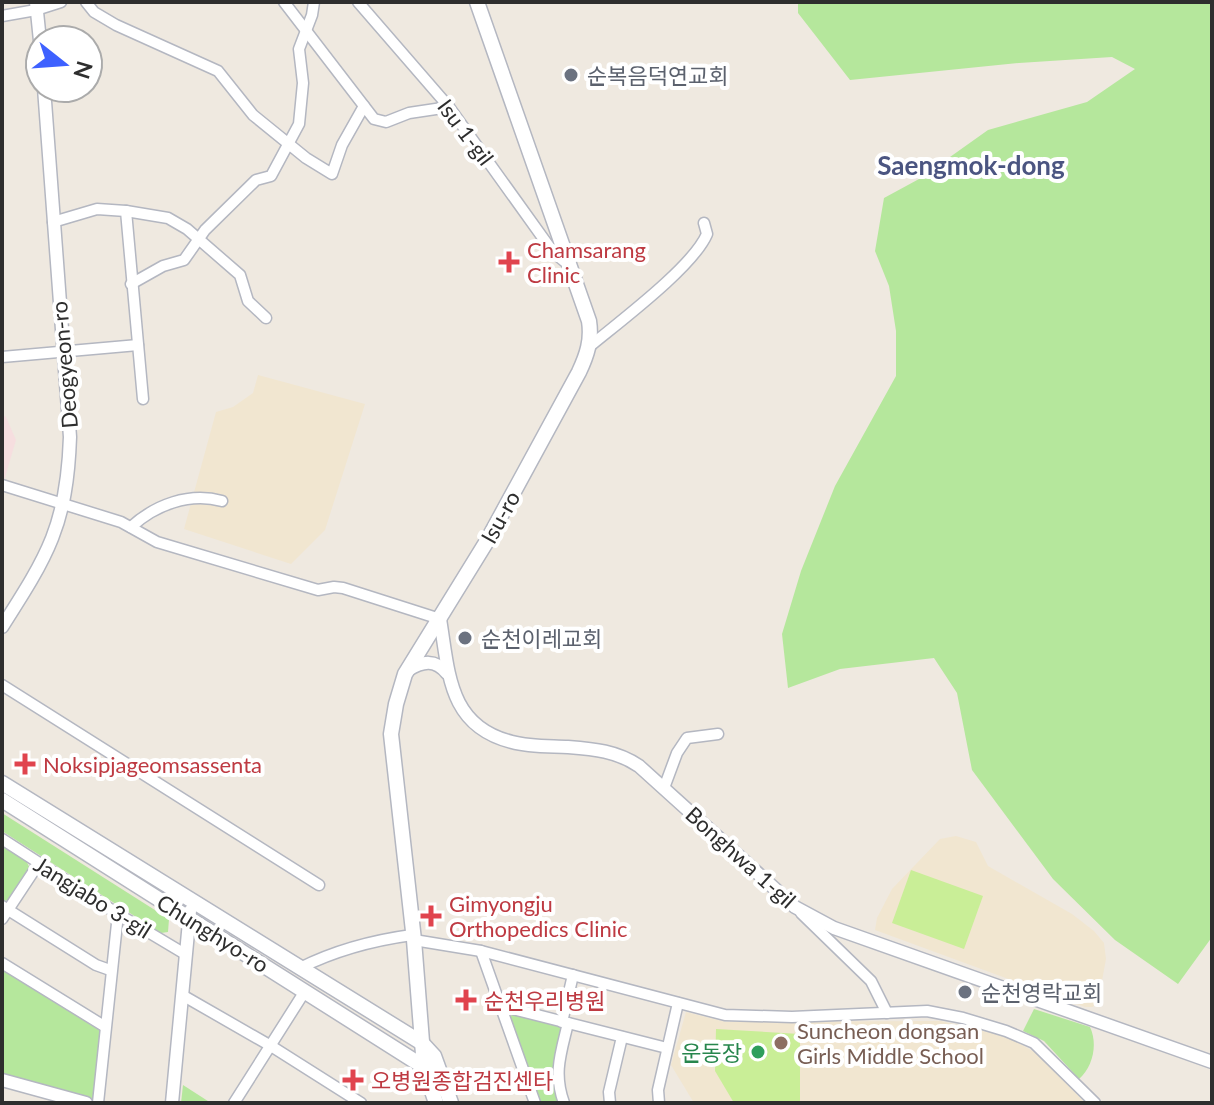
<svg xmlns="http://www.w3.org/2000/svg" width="1214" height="1105" font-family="Lato,'Noto Sans KR',sans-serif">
<rect width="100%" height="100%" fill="#efe9e0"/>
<g fill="#f1e6d0">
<polygon points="258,375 365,404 325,530 291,564 184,529 216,412 233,407 253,393"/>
<polygon points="956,836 976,842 988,866 1072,914 1094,931 1104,943 1106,959 1099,997 1093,1007 1085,1007 875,930 877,918 892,889 940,839"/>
<polygon points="686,1012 726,1022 941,1021 1008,1037 1038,1054 1085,1103 694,1103 671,1065"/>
</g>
<polygon fill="#f6dedf" points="2,415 6,417 16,440 4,481"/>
<g fill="#b5e79c">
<polygon points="798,2 1212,2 1212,937 1178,984 1115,940 1053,879 972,770 957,693 934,658 840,669 788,688 782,634 801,571 835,486 896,376 896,331 889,286 875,251 884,198 919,179 988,130 1087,102 1135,69 1112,57 1019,63 850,80 798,13"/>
<polygon points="2,813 169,919 168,932 161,933 2,831"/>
<polygon points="2,845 26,860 31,871 12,900 2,901"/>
<polygon points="2,969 101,1031 93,1101 2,1075"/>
<path d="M 1034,1009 L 1090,1027 C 1098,1044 1093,1067 1079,1079 L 1044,1041 L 1023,1031 Z"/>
<polygon points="513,1012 562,1023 556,1072 561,1101 541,1103 510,1018"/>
<polygon points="183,1085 211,1103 181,1103"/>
</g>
<g fill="#c9ee97">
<polygon points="911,870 983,896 964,949 892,923"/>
<polygon points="716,1029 800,1034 800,1103 734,1103 715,1071"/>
</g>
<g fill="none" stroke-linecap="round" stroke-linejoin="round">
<defs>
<g id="minor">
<polyline points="86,2 94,12 116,25 218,71 253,115 306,158 332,174 342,145 364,106"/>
<polyline points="284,2 374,119 386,122 409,113 449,107"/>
<polyline points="358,2 449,107 553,252 569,265"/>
<polyline points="2,16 36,10 61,2"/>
<polyline points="126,211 168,218 187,229 240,275 248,301 266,318"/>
<polyline points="53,222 97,209 126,211 143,399"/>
<polyline points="131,284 163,266 184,260 205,230 256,180 271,176 299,124 303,83 299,49 312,15 314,2"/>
<path d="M 589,347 C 619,322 693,267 707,234 L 704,223"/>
<polyline points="2,357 138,345"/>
<polyline points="2,485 121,522 157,542 318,590 334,587 343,588 440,619"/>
<path d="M 131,527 C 155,505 189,492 222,501"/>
<polyline points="2,685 319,885"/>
<polyline points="664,788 677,753 687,738 718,734"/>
<polyline points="2,839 118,914 185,954"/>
<polyline points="2,906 96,965 110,970"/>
<polyline points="801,913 871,981 887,1013"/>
<polyline points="2,919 39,863"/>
<polyline points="414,940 481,951 725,1015 792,1017 927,1011 963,1018 1006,1031 1034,1043 1095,1103"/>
<polyline points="481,951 535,1103"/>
<polyline points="2,963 104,1026"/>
<path d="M 300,968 C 334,951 375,940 412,935"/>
<polyline points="182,995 271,1046 361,1103"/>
<polyline points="501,1006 667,1048"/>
<polyline points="562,1022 573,975"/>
<polyline points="98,1103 118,914"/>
<polyline points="234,1103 305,991"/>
<path d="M 564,1103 C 553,1073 561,1053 568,1023"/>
<polyline points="610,1103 609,1092 622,1037"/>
<polyline points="659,1103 658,1090 678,1003"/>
</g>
<g id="tertiary">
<polyline points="36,2 40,41"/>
<path d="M 440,619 C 449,673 448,726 512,742 C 530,747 550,746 568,747 C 594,749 617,751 639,766 L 795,907 L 834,928 L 1212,1062"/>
<path d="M 2,627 C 48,555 67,525 70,437 L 44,88"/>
<path d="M 408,670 C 423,661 435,659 447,673"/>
<polyline points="2,1080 86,1103"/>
<polyline points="172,1103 190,911"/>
</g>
<g id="secondary">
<polyline points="2,783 422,1043 434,1056 451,1103"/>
<polyline points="2,800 424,1067"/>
<path d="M 436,1103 L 424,1067 L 414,940 L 391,734 L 396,704 L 405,674 L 487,541 L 579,372 C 587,355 592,340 589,321 L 477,2"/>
</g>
</defs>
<use href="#minor" stroke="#b4b7c1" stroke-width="13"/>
<use href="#tertiary" stroke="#b4b7c1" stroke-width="15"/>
<use href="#secondary" stroke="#b4b7c1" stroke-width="17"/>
<use href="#minor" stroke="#fff" stroke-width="10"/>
<use href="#tertiary" stroke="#fff" stroke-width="12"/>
<use href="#secondary" stroke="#fff" stroke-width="14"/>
</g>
<g fill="#6b7280" stroke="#fff" stroke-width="3">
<circle cx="571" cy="75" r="8"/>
<circle cx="465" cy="638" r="8"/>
<circle cx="965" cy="992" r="8"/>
</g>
<g fill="#e0444e" stroke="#fff" stroke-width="3">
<path d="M505 250h8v8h8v8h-8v8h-8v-8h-8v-8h8z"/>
<path d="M21 752h8v8h8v8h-8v8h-8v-8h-8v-8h8z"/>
<path d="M427 904h8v8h8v8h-8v8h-8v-8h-8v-8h8z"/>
<path d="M462 988h8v8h8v8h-8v8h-8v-8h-8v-8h8z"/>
<path d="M349 1068h8v8h8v8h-8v8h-8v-8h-8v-8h8z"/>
</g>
<circle fill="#8d6e63" stroke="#fff" stroke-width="3" cx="781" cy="1043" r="8"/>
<circle fill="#2e9e5b" stroke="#fff" stroke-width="3" cx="758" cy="1052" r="8"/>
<g text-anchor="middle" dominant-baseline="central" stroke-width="8" stroke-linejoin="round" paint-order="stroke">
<g font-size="22" fill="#5b616d" stroke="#fff" text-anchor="start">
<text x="587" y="75">순복음덕연교회</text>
<text x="481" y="638">순천이레교회</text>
<text x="981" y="992">순천영락교회</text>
</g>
<g font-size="22" fill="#2e2e2e" stroke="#fff">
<text transform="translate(466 132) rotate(53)">Isu 1-gil</text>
<text transform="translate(64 365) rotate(-95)">Deogyeon-ro</text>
<text transform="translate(500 517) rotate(-61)">Isu-ro</text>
<text transform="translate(741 857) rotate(42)">Bonghwa 1-gil</text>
<text transform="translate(93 897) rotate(32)">Jangjabo 3-gil</text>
<text transform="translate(213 933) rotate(32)">Chunghyo-ro</text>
</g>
<g font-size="22" fill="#be3a42" stroke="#fff" text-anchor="start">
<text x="527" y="249">Chamsarang<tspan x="527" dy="25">Clinic</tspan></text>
<text x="43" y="764">Noksipjageomsassenta</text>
<text x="449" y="903">Gimyongju<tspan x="449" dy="25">Orthopedics Clinic</tspan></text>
<text x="484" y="1000">순천우리병원</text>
<text x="371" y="1080">오병원종합검진센타</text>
</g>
<g font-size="22" fill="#785e54" stroke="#fff" text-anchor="start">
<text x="797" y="1030">Suncheon dongsan<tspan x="797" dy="25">Girls Middle School</tspan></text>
</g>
<g font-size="22" fill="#27864d" stroke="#fff" text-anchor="end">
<text x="742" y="1052">운동장</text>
</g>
<g font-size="26" font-weight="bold" fill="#4b5581" stroke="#fff">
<text x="971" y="165">Saengmok-dong</text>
</g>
</g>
<rect width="1214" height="1105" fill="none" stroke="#2e2e2e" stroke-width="8"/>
<g transform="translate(64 64) rotate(107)"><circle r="38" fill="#ffffff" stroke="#ababab" stroke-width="2"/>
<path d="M0-6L14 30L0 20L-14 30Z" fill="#3e61ff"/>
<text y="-12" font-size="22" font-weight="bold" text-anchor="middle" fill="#2e2e2e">N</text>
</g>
</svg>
